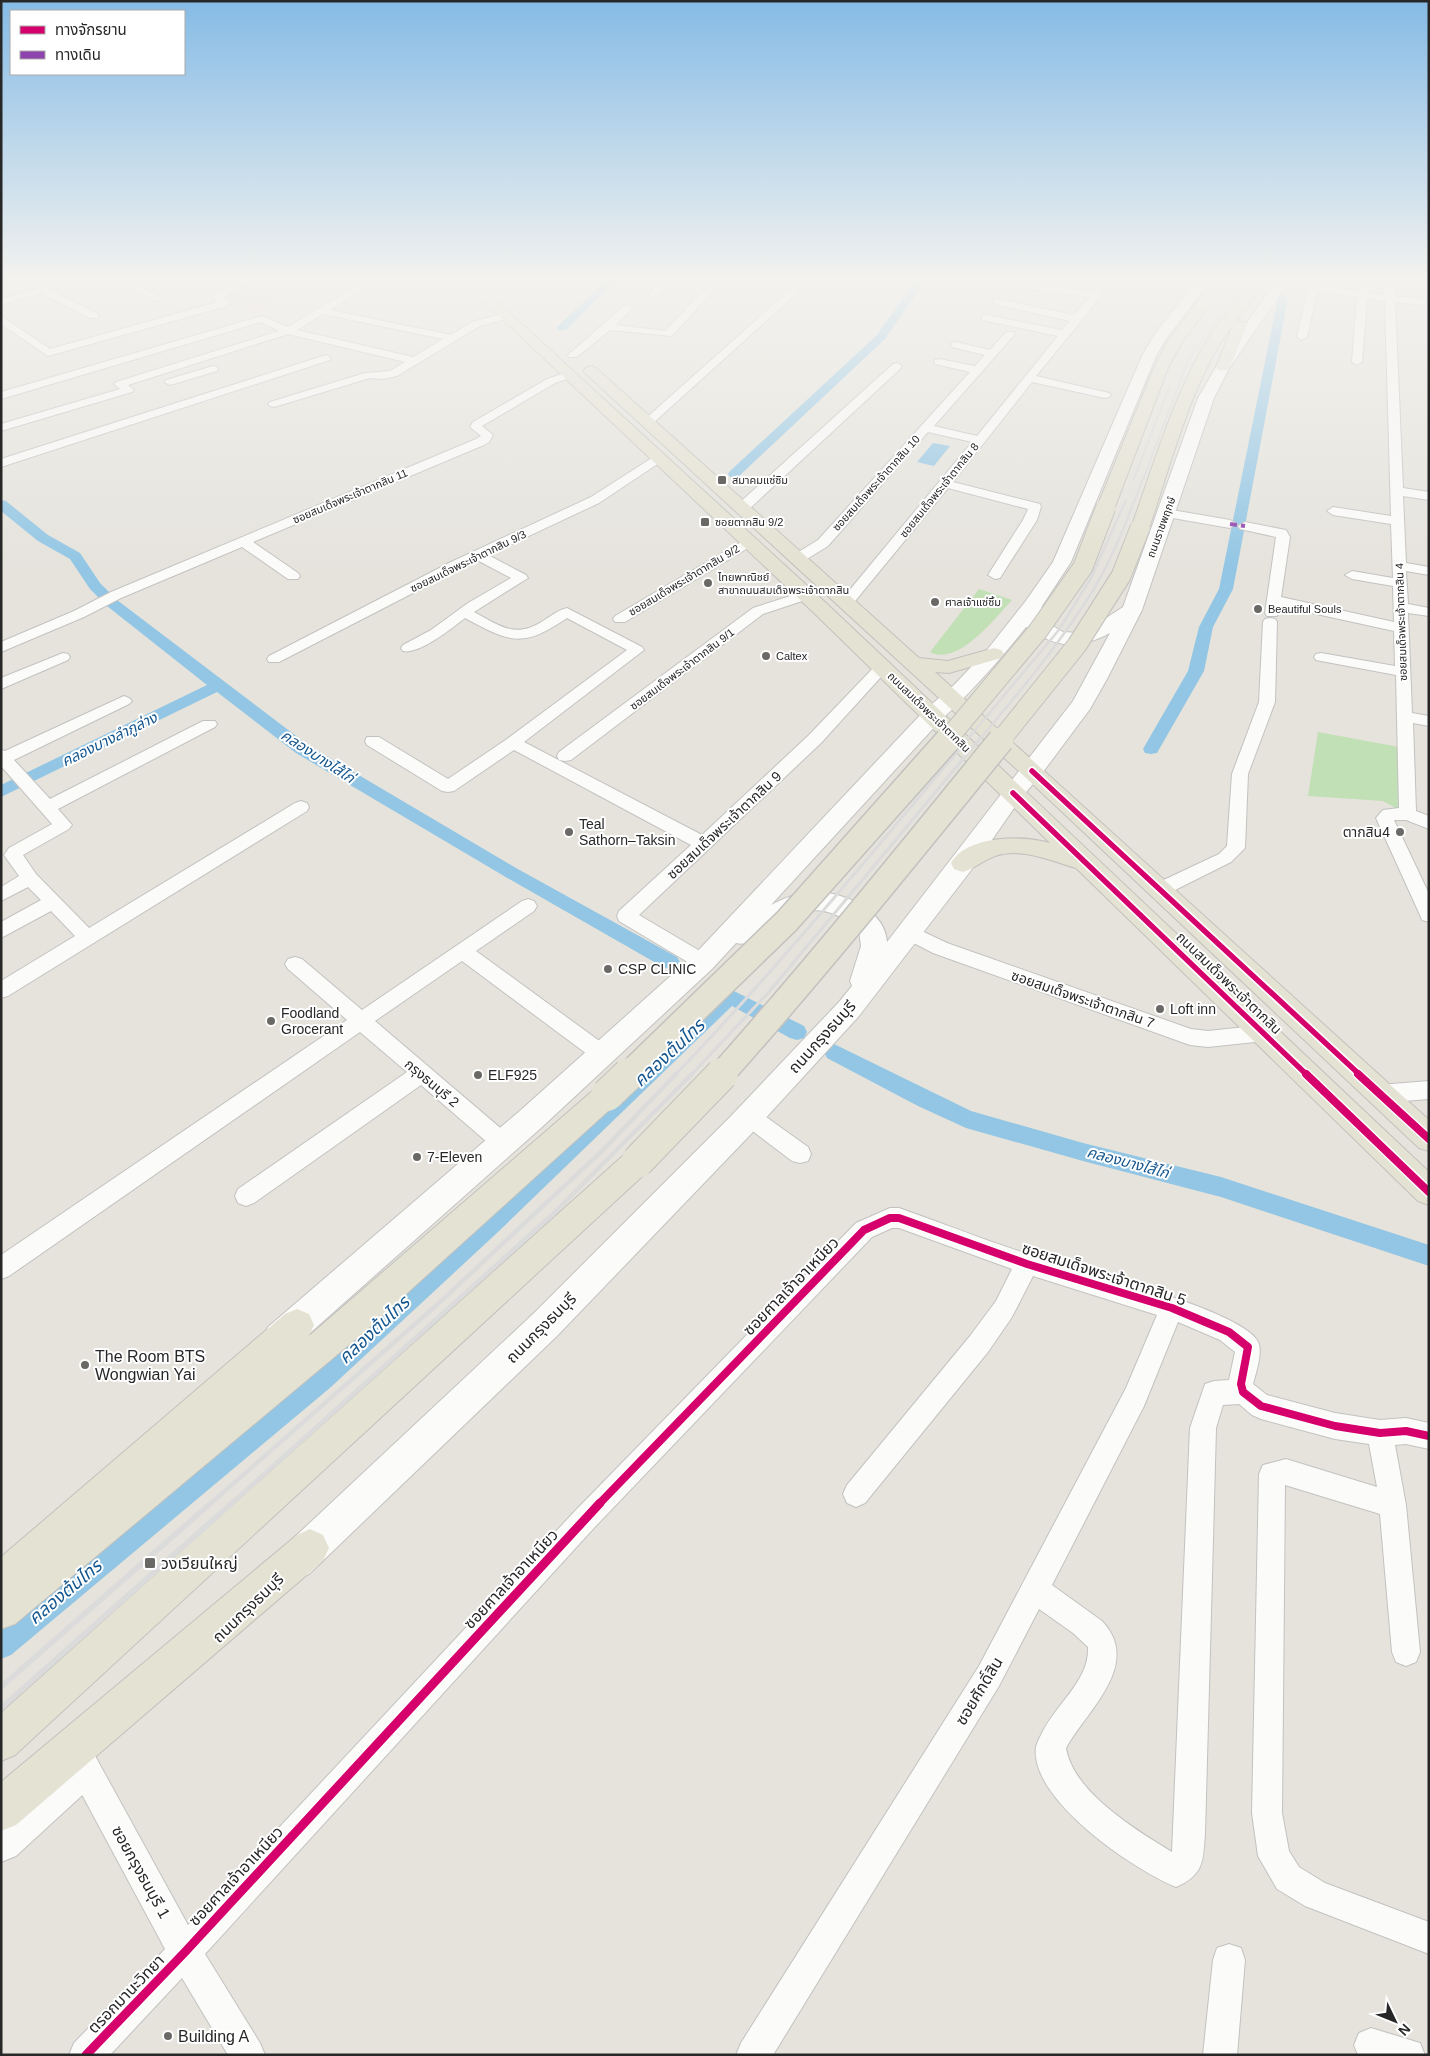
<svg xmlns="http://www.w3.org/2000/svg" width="1430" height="2056" font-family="Helvetica,'Noto Sans Thai',sans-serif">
<rect width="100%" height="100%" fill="#e5e3dc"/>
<polygon fill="#ebdcd8" points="250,280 310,280 257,314 222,297"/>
<g fill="#c2e0b6">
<path d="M 979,589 L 1012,600 C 995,618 958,667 930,652 Z"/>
<polygon points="1318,732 1399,747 1401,811 1383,801 1308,796"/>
</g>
<polygon fill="#92c6e4" points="933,443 950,446 934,466 917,462"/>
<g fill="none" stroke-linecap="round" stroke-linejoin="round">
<g fill="#92c6e4" fill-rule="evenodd">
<polygon points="607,280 617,280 566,330 558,330 557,328 558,326"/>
<polygon points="916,280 926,280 885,339 738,477 730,477 728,474 730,471 877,335"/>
<polygon points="1173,280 1183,280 1180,285 1177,286 1172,283"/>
<polygon points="1283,295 1288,298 1233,589 1213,627 1204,671 1157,753 1151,754 1145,753 1143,749 1188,671 1199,627 1219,589 1278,298"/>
<polygon points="1,500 6,501 48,535 80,553 100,583 117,600 308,745 516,868 677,957 680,962 677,967 670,969 663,967 504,876 296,753 217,692 1,797 1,785 207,685 107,606 90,589 70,559 38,541 1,511"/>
<polygon points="718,983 804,1026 807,1032 804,1038 797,1040 790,1038 732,1006 498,1232 331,1387 11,1655 1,1659 1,1626 313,1369 482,1218 716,998 711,995 708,990 711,985"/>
<polygon points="834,1044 971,1111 1083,1143 1221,1177 1429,1245 1429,1266 1221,1197 1083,1161 966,1128 918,1106 827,1058 824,1052 827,1046"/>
</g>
<defs>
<g id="minor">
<polygon points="66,280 80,280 51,290 98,314 98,318 90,318 41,293 1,305 1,299"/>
<polygon points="116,280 128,280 163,298 162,300 154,300"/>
<polygon points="239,280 250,280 224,297 230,303 227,306 48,356 1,324 1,316 50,349 218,302 212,297 213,295"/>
<path d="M 366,280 L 377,280 L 330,310 L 451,335 L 472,322 L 506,313 L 511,316 L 510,318 L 480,326 L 397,376 L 382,379 L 370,378 L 274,407 L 270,406 L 268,404 L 270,402 L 365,373 L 390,371 L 405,362 L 288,334 L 128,385 L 134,390 L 132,392 L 1,431 L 1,424 L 120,389 L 114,384 L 116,382 L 279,331 L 261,322 L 1,399 L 1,392 L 262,316 L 288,327 ZM 323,314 L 443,339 L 413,357 L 297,330 Z"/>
<polygon points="665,280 675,280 657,297 649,297 649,293"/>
<polygon points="713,280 723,280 672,336 610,330 577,357 569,357 568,355 624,306 628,305 633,308 616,325 665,331"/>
<polygon points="1096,280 1106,280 1099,299 1036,376 1109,393 1111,395 1109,397 1105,398 1032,382 953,482 1040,504 1041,507 1037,520 1000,578 995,579 988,575 1023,520 1028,509 948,488 851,606 841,606 839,603 972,442 928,432 828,546 802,562 792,562 790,559 792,556 818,540 970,372 935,364 934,362 935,360 939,359 975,366 985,355 952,347 951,345 952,343 956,342 990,350 1006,332 1014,332 1015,334 934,426 977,436 1058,336 982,320 982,316 986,315 1062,330 1070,321 994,304 994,300 998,299 1074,315 1090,297 1014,287 1011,286 1011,282 1092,291"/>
<polygon points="1281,280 1357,291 1358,280 1368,280 1367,293 1385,295 1383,280 1393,280 1395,296 1422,299 1427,302 1422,305 1395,302 1403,488 1429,492 1429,500 1403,496 1406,563 1429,567 1429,575 1406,571 1408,604 1429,608 1429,616 1408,613 1412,713 1429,716 1429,726 1413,723 1416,811 1429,816 1429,829 1406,820 1394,820 1429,894 1429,922 1422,920 1420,915 1376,818 1383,810 1399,808 1396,675 1321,661 1316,660 1314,657 1316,654 1321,653 1395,666 1394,631 1280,606 1277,616 1267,616 1265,613 1276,537 1240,529 1238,526 1245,522 1286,530 1290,537 1281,597 1394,622 1393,586 1352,579 1345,575 1352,571 1393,578 1391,524 1333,515 1327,511 1333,507 1391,516 1385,301 1367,299 1362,362 1357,365 1352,362 1357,297 1319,292 1316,297 1307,337 1302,340 1297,337 1306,297 1310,290 1278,285 1276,283"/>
<polygon points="794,288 797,289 797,293 652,424 644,424 642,422 644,420 791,289"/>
<polygon points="326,355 331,358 330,360 1,467 1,459"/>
<polygon points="897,363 902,366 901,368 747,511 737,511 736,508 737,505 893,364"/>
<polygon points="213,366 217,367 218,369 217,371 170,385 164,382 166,380"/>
<polygon points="568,372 572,373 574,375 572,377 555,383 482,426 493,435 489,442 484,445 253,542 298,573 300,576 298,579 288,579 242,547 121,598 84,617 1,652 1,642 74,611 111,592 476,439 481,436 470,427 473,422 547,379"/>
<path d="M 658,454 L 664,458 L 662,461 L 599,503 L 488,555 L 526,575 L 528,578 L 474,612 C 500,626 515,639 543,621 C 551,616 558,610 567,608 L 642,647 L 644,650 L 524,742 L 702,835 L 809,735 L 877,664 L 887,664 L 890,667 L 821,743 L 639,915 L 710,957 L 713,962 L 710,967 L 703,969 L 696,967 L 619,921 L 617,916 L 619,911 L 691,845 L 514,750 L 454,791 L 448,792 L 442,791 L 367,745 L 365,741 L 367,737 L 379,737 L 448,779 L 507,739 L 627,650 L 567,618 C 523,648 511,643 465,618 C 452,628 419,655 403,651 L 401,648 L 403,645 L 431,630 L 468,603 L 511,578 L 477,560 L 279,662 L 269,662 L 267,659 L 269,656 L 451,562 L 591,497 Z"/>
<polygon points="1166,509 1230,520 1237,524 1230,528 1161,516 1160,513 1161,510"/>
<polygon points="748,538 753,539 755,542 753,545 625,622 615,622 613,619 615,616"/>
<polygon points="806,591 811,592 813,595 811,598 763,614 571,760 565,761 559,760 557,756 559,752 753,608"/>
<polygon points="1270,618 1275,619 1277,622 1275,702 1248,774 1245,848 1231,862 1165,895 1159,896 1153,895 1150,890 1153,885 1219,854 1227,846 1232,774 1259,702 1263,622 1265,619"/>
<polygon points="63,653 68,654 70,657 68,660 1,689 1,678"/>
<polygon points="124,696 129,698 132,701 129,704 14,760 50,799 203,721 215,721 217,724 215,727 58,809 72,825 69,829 23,855 36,874 89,928 295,803 301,801 307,803 309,807 307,811 8,996 1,998 1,981 75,936 51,911 1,938 1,922 41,900 28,887 1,901 1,887 19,876 4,855 9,848 52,824 1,766 1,750 5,751"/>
<polygon points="528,899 534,901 537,906 534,911 476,951 609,1048 612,1054 609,1060 602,1062 595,1060 462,961 375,1021 511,1137 514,1143 511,1149 503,1152 495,1149 421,1085 254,1203 246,1206 238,1203 235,1196 238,1189 407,1072 360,1032 9,1276 1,1279 1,1255 347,1020 288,969 285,964 288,959 295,957 302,959 362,1010 522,901"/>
<polygon points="909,925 947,943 1191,1029 1208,1031 1264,1025 1271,1027 1274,1033 1271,1039 1264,1041 1208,1047 1190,1045 933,953 902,937 900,932 902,927"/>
<polygon points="1429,1081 1429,1099 1379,1103 1372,1100 1369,1094 1372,1088 1379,1085"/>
<polygon points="750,1108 758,1111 808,1147 811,1154 808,1161 800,1163 792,1161 742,1123 739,1117 742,1111"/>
<path d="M 890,1208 L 899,1208 C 942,1223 984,1240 1028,1254 C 1071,1267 1236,1308 1257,1340 C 1264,1350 1256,1372 1253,1384 L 1267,1395 L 1335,1413 L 1380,1420 L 1406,1418 L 1429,1423 L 1429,1449 L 1406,1444 L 1395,1445 L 1406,1505 L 1420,1652 L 1416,1662 L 1406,1666 L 1396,1662 L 1392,1652 L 1380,1514 L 1285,1485 L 1282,1813 L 1289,1851 L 1299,1867 L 1325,1883 L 1429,1922 L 1429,1954 L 1305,1906 L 1277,1889 L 1258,1856 L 1252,1813 L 1259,1474 L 1263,1465 L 1286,1459 L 1377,1487 L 1369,1444 L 1335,1439 L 1261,1419 L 1252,1415 L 1239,1404 L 1223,1405 L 1216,1428 L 1205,1834 C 1203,1861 1204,1875 1176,1887 C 1134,1870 1029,1799 1036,1747 C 1037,1742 1040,1737 1042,1733 C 1056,1704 1090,1680 1088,1647 L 1073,1633 L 1039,1609 L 999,1686 L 773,2055 L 736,2055 L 741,2043 L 979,1666 L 1126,1388 L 1157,1315 L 1033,1276 L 1012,1317 L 988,1352 L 865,1503 L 856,1507 L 847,1503 L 843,1494 L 847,1485 L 970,1336 L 996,1301 L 1012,1269 L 899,1228 L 892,1228 L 872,1237 L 593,1529 L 205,1954 L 260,2043 L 265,2055 L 228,2055 L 182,1978 L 110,2055 L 69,2055 L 74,2043 L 165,1949 L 72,1776 L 68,1765 L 72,1754 L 83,1750 L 94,1754 L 188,1925 L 575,1511 L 856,1223 ZM 1178,1322 L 1220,1340 L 1235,1352 L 1229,1380 L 1214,1381 L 1205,1384 L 1190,1428 L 1172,1852 C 1136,1830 1073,1792 1066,1748 C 1087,1710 1143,1664 1102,1621 L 1052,1585 L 1144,1406 Z"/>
<polygon points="1229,1944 1241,1948 1245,1960 1237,2055 1203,2055 1213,1960 1217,1948"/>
<polygon points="1371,2028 1420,2043 1425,2055 1358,2055 1354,2045 1359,2033"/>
</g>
<g id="secondary">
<path d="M 1197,280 L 1211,280 L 1166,339 L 1156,356 L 1071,562 L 1042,606 L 1039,618 L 1063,632 L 1079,633 L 1097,624 L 1123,607 L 1198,398 L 1216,367 L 1277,280 L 1290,280 L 1230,367 L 1214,398 L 1142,610 L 1107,679 L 1090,709 L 1040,776 L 1021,798 L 972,869 L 859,1016 L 752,1133 L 557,1336 L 309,1574 L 296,1580 L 283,1574 L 277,1561 L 283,1548 L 533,1314 L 732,1115 L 839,1002 L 852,986 L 850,981 L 861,946 L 859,931 C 853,923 845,919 836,915 C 788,894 762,951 736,943 L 712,969 L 542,1127 L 292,1349 L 280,1354 L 268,1349 L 263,1338 L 268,1327 L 522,1109 L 694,955 L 924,711 L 954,685 L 987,650 L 1025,602 L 1053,562 L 1142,356 L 1154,335 ZM 1026,627 C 1055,648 1078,650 1110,633 L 1073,701 L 887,942 C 885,909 842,891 812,892 C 798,893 784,898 771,905 L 940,721 C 971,692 999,661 1026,627 Z"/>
<polygon points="74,1753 89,1759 95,1774 89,1789 16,1856 1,1862 1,1812 59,1759"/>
</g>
<g id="primary">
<path d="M 461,280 L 474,280 L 826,603 L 1429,1172 L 1429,1205 L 1418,1201 L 1076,868 C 1051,861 1021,847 995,856 C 984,860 975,868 963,872 L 954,869 L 951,863 C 967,835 1022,835 1050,843 L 812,611 Z"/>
<polygon points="1214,280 1228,280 1182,342 1168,368 1115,507 1112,511 1106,512 1100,511 1097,507 1154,368 1168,341"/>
<path d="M 1254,280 L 1268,280 L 1235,322 L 1245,322 L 1247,325 L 1230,367 L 1228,370 L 1218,370 L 1216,367 L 1233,325 C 1192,378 1171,465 1149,528 L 1146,532 L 1140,533 L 1134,532 L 1131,528 C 1154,464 1173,396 1209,337 C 1222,317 1240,298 1254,280 Z"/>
<polygon points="591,366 596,368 919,658 948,661 994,648 1001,650 1004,654 1001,658 949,673 935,672 1429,1120 1429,1151 1419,1148 1024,776 586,374 583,371 586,368"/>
<polygon points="607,1083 617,1087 621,1095 617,1103 363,1333 15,1624 1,1629 1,1557 285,1314 297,1309 309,1314 314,1325 309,1336 597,1087"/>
<polygon points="637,1149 648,1153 652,1162 648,1171 15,1755 1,1761 1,1713 626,1153"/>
<polygon points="310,1529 323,1535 329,1548 323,1561 16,1825 1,1831 1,1782 297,1535"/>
</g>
</defs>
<use href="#minor" stroke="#c3c2c1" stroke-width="2"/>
<use href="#secondary" stroke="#c3c2c1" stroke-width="2"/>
<use href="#primary" stroke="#c2c1bf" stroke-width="2"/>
<use href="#minor" fill="#fbfbfa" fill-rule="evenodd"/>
<use href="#secondary" fill="#fbfbfa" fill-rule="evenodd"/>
<use href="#primary" fill="#e4e2d2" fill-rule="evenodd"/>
<g stroke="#dcdbdc" stroke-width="2">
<polyline points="1134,479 1169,388"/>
<polyline points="1142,482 1188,361 1245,280"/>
</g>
<g stroke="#dcdbdc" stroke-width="2.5">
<polyline points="966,741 1058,631 1091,578 1126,500"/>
<path d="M 978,741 C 1018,694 1059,645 1092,592 C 1113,558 1128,518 1142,481"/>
</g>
<g stroke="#dcdbdc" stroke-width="3">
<path d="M 675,1075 C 778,968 871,854 967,740"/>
<polyline points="691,1075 768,993 979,740"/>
</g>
<g stroke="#dcdbdc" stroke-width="4.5">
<polyline points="210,1504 439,1303 603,1150 676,1074"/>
<polyline points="231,1504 553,1214 692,1074"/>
</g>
<g stroke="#dcdbdc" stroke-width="5.5">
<polyline points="1,1687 211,1503"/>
<polyline points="1,1708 232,1503"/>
</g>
<defs>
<g id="primary-bridge-far2">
<polyline points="946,741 1038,631 1083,567 1106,507"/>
<polyline points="1000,741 1077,645 1121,576 1140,528"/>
</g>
<g id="primary-bridge-far1">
<polyline points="628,1075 787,921 948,740"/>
<path d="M 721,1075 C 818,966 909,853 1001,740"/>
</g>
<g id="primary-bridge">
<polyline points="607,1095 629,1074"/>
<polyline points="637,1162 722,1074"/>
</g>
</defs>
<use href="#primary-bridge-far2" stroke="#c2c1bf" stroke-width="21" stroke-linecap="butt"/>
<use href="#primary-bridge-far1" stroke="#c2c1bf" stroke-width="28" stroke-linecap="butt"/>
<use href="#primary-bridge" stroke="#c2c1bf" stroke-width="34" stroke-linecap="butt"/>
<use href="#primary-bridge-far2" stroke="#e4e2d2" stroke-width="19"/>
<use href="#primary-bridge-far1" stroke="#e4e2d2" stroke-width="25"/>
<use href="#primary-bridge" stroke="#e4e2d2" stroke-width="32"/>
<polyline stroke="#8e44ad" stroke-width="4" stroke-dasharray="7 4" stroke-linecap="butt" points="1230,524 1245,526"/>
<defs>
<g id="cycleway-far2">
<polyline points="1032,771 1360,1075"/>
<polyline points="1013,793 1307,1075"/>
</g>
<g id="cycleway-far1">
<polyline points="1306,1074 1429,1192"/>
<polyline points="1358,1074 1429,1139"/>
<polyline points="599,1504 864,1230 890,1218 899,1218 1027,1264 1172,1308 1229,1332 1248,1347 1241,1384 1243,1392 1261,1406 1335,1426 1380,1433 1406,1431 1429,1436"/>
</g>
<polyline id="cycleway" points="86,2055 185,1952 600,1503"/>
</defs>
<use href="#cycleway-far2" stroke="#fff" stroke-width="9"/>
<use href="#cycleway-far1" stroke="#fff" stroke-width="11"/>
<use href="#cycleway" stroke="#fff" stroke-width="12"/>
<use href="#cycleway-far2" stroke="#d6006c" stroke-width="5.5"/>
<use href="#cycleway-far1" stroke="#d6006c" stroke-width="8"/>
<use href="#cycleway" stroke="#d6006c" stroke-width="9"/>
</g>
<linearGradient id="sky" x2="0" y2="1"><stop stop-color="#85bbe6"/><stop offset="0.49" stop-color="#f3f2ef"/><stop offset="1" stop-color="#f3f2ef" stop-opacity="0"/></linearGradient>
<rect width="1430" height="567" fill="url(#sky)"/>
<g fill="#6a6966" stroke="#fff" stroke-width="2">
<rect x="717" y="475" width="10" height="10" rx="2.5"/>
<rect x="700" y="517" width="10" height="10" rx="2.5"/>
<circle cx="708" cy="583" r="5"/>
<circle cx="935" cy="602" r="5"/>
<circle cx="1258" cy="609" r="5"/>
<circle cx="766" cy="656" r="5"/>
<circle cx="569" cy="832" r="5"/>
<circle cx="1400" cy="832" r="5"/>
<circle cx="608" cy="969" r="5"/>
<circle cx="1160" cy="1009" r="5"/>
<circle cx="271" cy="1021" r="5"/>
<circle cx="478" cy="1075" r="5"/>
<circle cx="417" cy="1157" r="5"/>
<circle cx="85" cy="1365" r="5"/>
<rect x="144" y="1557" width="12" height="12" rx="2.5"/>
<circle cx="168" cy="2036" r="5"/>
</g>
<g text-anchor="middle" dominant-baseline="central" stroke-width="4" stroke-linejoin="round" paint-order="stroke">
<g font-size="11" fill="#272727" stroke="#fff" text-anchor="start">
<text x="732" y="480">สมาคมแซ่ซิม</text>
<text x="715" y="522">ซอยตากสิน 9/2</text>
<text x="718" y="577">ไทยพาณิชย์<tspan x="718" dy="13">สาขาถนนสมเด็จพระเจ้าตากสิน</tspan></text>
<text x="945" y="602">ศาลเจ้าแซ่ซิ้ม</text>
<text x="1268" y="609">Beautiful Souls</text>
<text x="776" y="656">Caltex</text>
</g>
<g font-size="11" fill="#272727" stroke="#fff">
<text transform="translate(876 483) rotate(-48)">ซอยสมเด็จพระเจ้าตากสิน 10</text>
<text transform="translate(939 490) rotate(-51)">ซอยสมเด็จพระเจ้าตากสิน 8</text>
<text transform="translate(350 496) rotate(-23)">ซอยสมเด็จพระเจ้าตากสิน 11</text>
<text transform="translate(1161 527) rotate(-70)">ถนนราชพฤกษ์</text>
<text transform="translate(468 561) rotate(-26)">ซอยสมเด็จพระเจ้าตากสิน 9/3</text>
<text transform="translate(684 580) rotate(-31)">ซอยสมเด็จพระเจ้าตากสิน 9/2</text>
<text transform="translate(1401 622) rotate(-92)">ซอยสมเด็จพระเจ้าตากสิน 4</text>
<text transform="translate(682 669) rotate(-37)">ซอยสมเด็จพระเจ้าตากสิน 9/1</text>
<text transform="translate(929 712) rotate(44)">ถนนสมเด็จพระเจ้าตากสิน</text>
</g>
<g font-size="14" fill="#272727" stroke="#fff" text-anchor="start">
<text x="579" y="824">Teal<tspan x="579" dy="16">Sathorn–Taksin</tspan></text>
<text x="1390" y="832" text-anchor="end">ตากสิน4</text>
<text x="618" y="969">CSP CLINIC</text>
<text x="1170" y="1009">Loft inn</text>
<text x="281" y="1013">Foodland<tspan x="281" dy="16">Grocerant</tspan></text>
<text x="488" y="1075">ELF925</text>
<text x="427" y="1157">7-Eleven</text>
</g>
<g font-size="14" fill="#272727" stroke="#fff">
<text transform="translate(724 825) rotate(-43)">ซอยสมเด็จพระเจ้าตากสิน 9</text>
<text transform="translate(1229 983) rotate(44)">ถนนสมเด็จพระเจ้าตากสิน</text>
<text transform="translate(1083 999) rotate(19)">ซอยสมเด็จพระเจ้าตากสิน 7</text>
<text transform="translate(432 1083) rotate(40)">กรุงธนบุรี 2</text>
</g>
<g font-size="15" font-style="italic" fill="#13558f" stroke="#fff">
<text transform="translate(109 739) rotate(-26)">คลองบางลำภูล่าง</text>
<text transform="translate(318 756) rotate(33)">คลองบางไส้ไก่</text>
<text transform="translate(1128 1162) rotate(15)">คลองบางไส้ไก่</text>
</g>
<g font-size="16" fill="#272727" stroke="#fff">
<text transform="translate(822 1037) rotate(-48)">ถนนกรุงธนบุรี</text>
<text transform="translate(1104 1274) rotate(18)">ซอยสมเด็จพระเจ้าตากสิน 5</text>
<text transform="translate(791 1286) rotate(-46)">ซอยศาลเจ้าอาเหนียว</text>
<text transform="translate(541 1328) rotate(-45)">ถนนกรุงธนบุรี</text>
<text transform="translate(511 1579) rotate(-47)">ซอยศาลเจ้าอาเหนียว</text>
<text transform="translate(248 1608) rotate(-44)">ถนนกรุงธนบุรี</text>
<text transform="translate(979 1691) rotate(-59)">ซอยศักดิ์สิน</text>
<text transform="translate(141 1872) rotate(61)">ซอยกรุงธนบุรี 1</text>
<text transform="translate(236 1876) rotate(-47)">ซอยศาลเจ้าอาเหนียว</text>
<text transform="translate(126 1994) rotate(-46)">ตรอกมานะวิทยา</text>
</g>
<g font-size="16" fill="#272727" stroke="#fff" text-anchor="start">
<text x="95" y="1356">The Room BTS<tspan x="95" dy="18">Wongwian Yai</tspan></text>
<text x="161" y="1563">วงเวียนใหญ่</text>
<text x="178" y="2036">Building A</text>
</g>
<g font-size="18" font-style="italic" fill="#13558f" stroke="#fff">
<text transform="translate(669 1053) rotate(-43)">คลองต้นไทร</text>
<text transform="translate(374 1330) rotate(-43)">คลองต้นไทร</text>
<text transform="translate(65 1592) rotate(-40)">คลองต้นไทร</text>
</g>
</g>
<rect width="1430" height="2056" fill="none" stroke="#272727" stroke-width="5"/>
<rect x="10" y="10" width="175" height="65" fill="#ffffff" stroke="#a9a9a9"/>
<rect x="20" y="26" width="25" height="8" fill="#d6006c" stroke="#a9a9a9"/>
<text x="55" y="35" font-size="15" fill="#272727">ทางจักรยาน</text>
<rect x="20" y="51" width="25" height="8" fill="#8e44ad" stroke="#a9a9a9"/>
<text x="55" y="60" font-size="15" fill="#272727">ทางเดิน</text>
<g transform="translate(1395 2021) rotate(133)" stroke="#ffffff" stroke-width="4" paint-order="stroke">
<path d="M0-4L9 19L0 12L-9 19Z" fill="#272727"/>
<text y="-8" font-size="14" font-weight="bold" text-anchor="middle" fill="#272727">N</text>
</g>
</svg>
